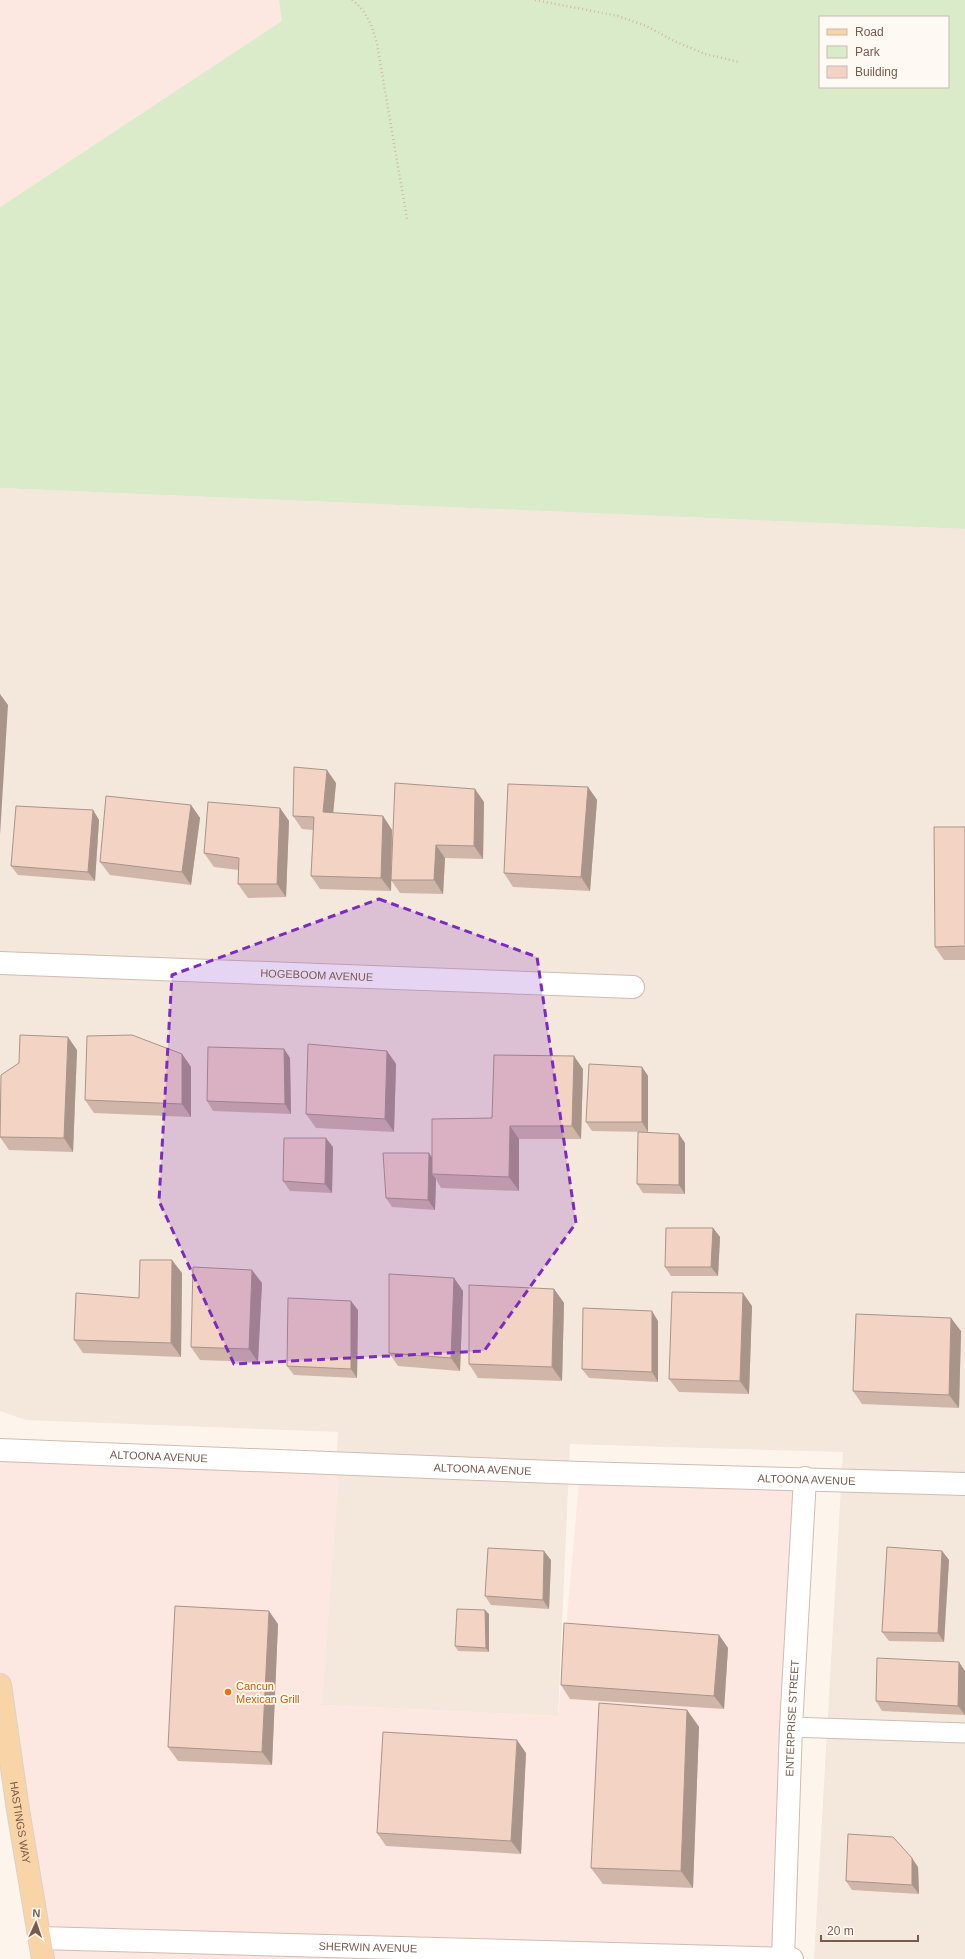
<svg xmlns="http://www.w3.org/2000/svg" width="965" height="1959" font-family="Helvetica,sans-serif">
<rect width="100%" height="100%" fill="#fdf5ec"/>
<polygon fill="#f4e7db" points="0,488 965,529 965,1959 814,1959 843,1452 570,1444 558,1716 322,1705 338,1432 26,1420 0,1411"/>
<g fill="#fce7e1">
<polygon points="0,0 279,0 283,21 0,207"/>
<polygon points="0,1450 340,1464 322,1705 558,1716 580,1473 805,1478 783,1959 43,1959 0,1685"/>
</g>
<path fill="#daebca" fill-rule="evenodd" d="M 279,0 L 965,0 L 965,529 L 0,488 L 0,207 L 282,21 ZM 820,17 L 948,17 L 948,87 L 820,87 Z"/>
<g fill="none" stroke-linecap="round" stroke-linejoin="round">
<defs>
<polyline id="service" points="791,1727 965,1733"/>
<g id="minor">
<path id="s1" d="M 0,963 L 633,987"/>
<path id="s2" d="M 0,1450 L 580,1473 L 965,1484"/>
<path id="s3" d="M 40,1938 L 792,1959"/>
<path id="s4" d="M 783,1959 L 791,1727 L 805,1478"/>
</g>
<g id="primary">
<path id="s5" d="M 0,1685 L 18,1810 L 43,1959"/>
</g>
</defs>
<use href="#service" stroke="#d0bcb1" stroke-width="21"/>
<use href="#minor" stroke="#d0bcb1" stroke-width="24"/>
<use href="#primary" stroke="#d9d1cd" stroke-width="24"/>
<g stroke="#d8b6a6" stroke-width="2.5" stroke-dasharray="1 3" stroke-linecap="butt">
<path d="M 352,0 C 368,12 372,26 377,44 L 407,219"/>
<polyline points="535,0 618,16 646,26 674,41 705,54 739,62"/>
</g>
<use href="#service" stroke="#fff" stroke-width="19"/>
<use href="#minor" stroke="#fff" stroke-width="22"/>
<use href="#primary" stroke="#f9d4a7" stroke-width="22"/>
</g>
<g fill="#d0b5a9">
<polygon points="336,783 333,813 383,816 392,830 391,891 320,889 311,876 313,830 302,829 293,816"/>
<polygon points="588,787 597,800 590,891 513,887 504,873"/>
<polygon points="484,802 483,859 445,858 443,894 400,893 391,880"/>
<polygon points="191,805 200,818 191,885 110,875 100,862"/>
<polygon points="280,808 289,821 286,897 248,898 238,884 239,870 214,867 204,853"/>
<polygon points="93,810 99,820 95,881 18,875 11,866"/>
<polygon points="965,827 965,960 944,960 935,947"/>
<polygon points="284,1049 290,1058 291,1114 213,1111 207,1101"/>
<polygon points="77,1050 73,1152 9,1150 0,1137"/>
<polygon points="387,1051 396,1064 394,1132 316,1128 306,1114"/>
<polygon points="182,1054 191,1067 191,1117 94,1113 85,1100"/>
<polygon points="642,1067 648,1076 648,1132 592,1131 586,1122"/>
<polygon points="583,1069 581,1139 519,1139 519,1191 441,1188 436,1179 435,1210 392,1207 386,1198 432,1157 492,1118"/>
<polygon points="685,1143 685,1194 643,1193 637,1184"/>
<polygon points="333,1147 332,1193 290,1191 283,1181"/>
<polygon points="713,1228 720,1237 718,1276 671,1276 665,1267"/>
<polygon points="182,1273 181,1357 83,1353 74,1340 139,1298"/>
<polygon points="454,1278 463,1291 460,1371 398,1366 389,1353"/>
<polygon points="262,1283 258,1362 200,1360 191,1347"/>
<polygon points="554,1289 564,1303 562,1381 478,1378 469,1364"/>
<polygon points="752,1306 749,1394 679,1392 669,1379"/>
<polygon points="358,1310 357,1378 294,1375 287,1366"/>
<polygon points="658,1321 658,1382 589,1378 582,1369"/>
<polygon points="961,1331 959,1408 862,1404 853,1391"/>
<polygon points="942,1551 949,1560 944,1642 889,1641 882,1632"/>
<polygon points="551,1560 549,1609 491,1605 485,1596"/>
<polygon points="489,1614 489,1652 458,1651 455,1646"/>
<polygon points="278,1624 272,1765 178,1761 168,1747"/>
<polygon points="719,1635 728,1648 724,1709 570,1699 561,1685"/>
<polygon points="959,1662 965,1715 882,1711 876,1701"/>
<polygon points="687,1710 699,1727 693,1888 603,1884 591,1868"/>
<polygon points="526,1753 521,1854 386,1846 377,1833"/>
<polygon points="918,1867 919,1894 852,1890 846,1881"/>
</g>
<g fill="#a99489">
<polygon points="0,694 8,705 0,835"/>
<polygon points="327,770 336,783 332,825 323,812"/>
<polygon points="588,787 597,800 590,891 581,877"/>
<polygon points="475,789 484,802 483,859 474,846"/>
<polygon points="191,805 200,818 191,885 182,872"/>
<polygon points="280,808 289,821 286,897 277,884"/>
<polygon points="93,810 99,820 95,881 88,872"/>
<polygon points="383,816 392,830 391,891 381,878"/>
<polygon points="436,845 445,858 443,894 434,880"/>
<polygon points="68,1037 77,1050 73,1152 64,1138"/>
<polygon points="284,1049 290,1058 291,1114 285,1104"/>
<polygon points="387,1051 396,1064 394,1132 385,1119"/>
<polygon points="182,1054 191,1067 191,1117 182,1104"/>
<polygon points="574,1056 583,1069 581,1139 572,1126"/>
<polygon points="642,1067 648,1076 648,1132 642,1122"/>
<polygon points="510,1126 519,1139 519,1191 509,1177"/>
<polygon points="679,1134 685,1143 685,1194 679,1185"/>
<polygon points="326,1138 333,1147 332,1193 325,1184"/>
<polygon points="429,1153 436,1163 432,1174 436,1179 435,1210 428,1200"/>
<polygon points="713,1228 720,1237 718,1276 711,1267"/>
<polygon points="172,1260 182,1273 181,1357 171,1343"/>
<polygon points="252,1270 262,1283 258,1362 249,1349"/>
<polygon points="454,1278 463,1291 460,1371 451,1358"/>
<polygon points="554,1289 564,1303 562,1381 552,1367"/>
<polygon points="743,1293 752,1306 749,1394 740,1381"/>
<polygon points="351,1301 358,1310 357,1378 351,1369"/>
<polygon points="652,1311 658,1321 658,1382 652,1372"/>
<polygon points="951,1318 961,1331 959,1408 949,1395"/>
<polygon points="544,1551 551,1560 549,1609 543,1600"/>
<polygon points="942,1551 949,1560 944,1642 938,1633"/>
<polygon points="485,1610 489,1614 489,1652 486,1648"/>
<polygon points="269,1611 278,1624 272,1765 262,1752"/>
<polygon points="719,1635 728,1648 724,1709 714,1696"/>
<polygon points="959,1662 965,1671 965,1715 958,1706"/>
<polygon points="687,1710 699,1727 693,1888 681,1871"/>
<polygon points="517,1740 526,1753 521,1854 511,1841"/>
<polygon points="912,1858 918,1867 919,1894 912,1885"/>
</g>
<g fill="#f2d3c4" stroke="#a99489">
<polygon points="294,767 327,770 323,812 383,816 381,878 311,876 314,817 293,816"/>
<polygon points="395,783 475,789 474,846 436,845 434,880 391,880"/>
<polygon points="508,784 588,787 581,877 504,873"/>
<polygon points="106,796 191,805 182,872 100,862"/>
<polygon points="208,802 280,808 277,884 238,884 239,858 204,853"/>
<polygon points="16,806 93,810 88,872 11,866"/>
<polygon points="934,827 965,827 965,946 935,947"/>
<polygon points="20,1035 68,1037 64,1138 0,1137 1,1075 19,1063"/>
<polygon points="132,1035 182,1054 182,1104 85,1100 87,1036"/>
<polygon points="308,1044 387,1051 385,1119 306,1114"/>
<polygon points="208,1047 284,1049 285,1104 207,1101"/>
<polygon points="494,1055 574,1056 572,1126 510,1126 509,1177 432,1174 432,1119 492,1118"/>
<polygon points="589,1064 642,1067 642,1122 586,1122"/>
<polygon points="638,1132 679,1134 679,1185 637,1184"/>
<polygon points="284,1138 326,1138 325,1184 283,1181"/>
<polygon points="383,1153 429,1153 428,1200 386,1198"/>
<polygon points="666,1228 713,1228 711,1267 665,1267"/>
<polygon points="140,1260 172,1260 171,1343 74,1340 76,1293 139,1298"/>
<polygon points="193,1267 252,1270 249,1349 191,1347"/>
<polygon points="389,1274 454,1278 451,1358 389,1353"/>
<polygon points="469,1285 554,1289 552,1367 469,1364"/>
<polygon points="672,1292 743,1293 740,1381 669,1379"/>
<polygon points="288,1298 351,1301 351,1369 287,1366"/>
<polygon points="583,1308 652,1311 652,1372 582,1369"/>
<polygon points="856,1314 951,1318 949,1395 853,1391"/>
<polygon points="887,1547 942,1551 938,1633 882,1632"/>
<polygon points="488,1548 544,1551 543,1600 485,1596"/>
<polygon points="175,1606 269,1611 262,1752 168,1747"/>
<polygon points="457,1609 485,1610 486,1648 455,1646"/>
<polygon points="564,1623 719,1635 714,1696 561,1685"/>
<polygon points="877,1658 959,1662 958,1706 876,1701"/>
<polygon points="599,1703 687,1710 681,1871 591,1868"/>
<polygon points="383,1732 517,1740 511,1841 377,1833"/>
<polygon points="848,1834 893,1837 912,1858 912,1885 846,1881"/>
</g>
<path fill="#7b2cbf" fill-opacity="0.2" stroke="#7b2cbf" stroke-width="3" stroke-dasharray="8 5" stroke-linejoin="round" d="M 379,899 L 537,957 L 576,1223 L 484,1351 L 234,1364 L 159,1201 L 172,975 Z"/>
<circle fill="#e8710a" stroke="#fff9f3" stroke-width="1.5" cx="228" cy="1692" r="4"/>
<g text-anchor="middle" dominant-baseline="central" stroke-width="3.5" stroke-linejoin="round" paint-order="stroke">
<g font-size="11" fill="#795a4e" stroke="#fff9f3">
<text stroke="none"><textPath href="#s1" startOffset="317">HOGEBOOM AVENUE</textPath></text>
<text stroke="none"><textPath href="#s2" startOffset="159">ALTOONA AVENUE</textPath></text>
<text stroke="none"><textPath href="#s2" startOffset="483">ALTOONA AVENUE</textPath></text>
<text stroke="none"><textPath href="#s2" startOffset="807">ALTOONA AVENUE</textPath></text>
<text stroke="none"><textPath href="#s4" startOffset="241">ENTERPRISE STREET</textPath></text>
<text stroke="none"><textPath href="#s5" startOffset="139">HASTINGS WAY</textPath></text>
<text stroke="none"><textPath href="#s3" startOffset="328">SHERWIN AVENUE</textPath></text>
</g>
<g font-size="11" fill="#c56008" stroke="#fff9f3" text-anchor="start">
<text x="236" y="1686">Cancun<tspan x="236" dy="13">Mexican Grill</tspan></text>
</g>
</g>
<rect x="819" y="16" width="130" height="72" fill="#fff9f3" stroke="#c9b9b1"/>
<rect x="827" y="29" width="20" height="6" fill="#f9d4a7" stroke="#c9b9b1"/>
<text x="855" y="36" font-size="12" fill="#795a4e">Road</text>
<rect x="827" y="46" width="20" height="12" fill="#daebca" stroke="#c9b9b1"/>
<text x="855" y="56" font-size="12" fill="#795a4e">Park</text>
<rect x="827" y="66" width="20" height="12" fill="#f2d3c4" stroke="#c9b9b1"/>
<text x="855" y="76" font-size="12" fill="#795a4e">Building</text>
<g transform="translate(36 1923) rotate(3)" stroke="#fff9f3" stroke-width="3" paint-order="stroke">
<path d="M0-3L7 15L0 10L-7 15Z" fill="#795a4e"/>
<text y="-6" font-size="11" font-weight="bold" text-anchor="middle" fill="#795a4e">N</text>
</g>
<path d="M821 1935v6h97v-6" fill="none" stroke="#795a4e" stroke-width="2"/>
<text x="827" y="1935" font-size="12" fill="#795a4e" stroke="#fff9f3" stroke-width="3" paint-order="stroke">20 m</text>
</svg>
